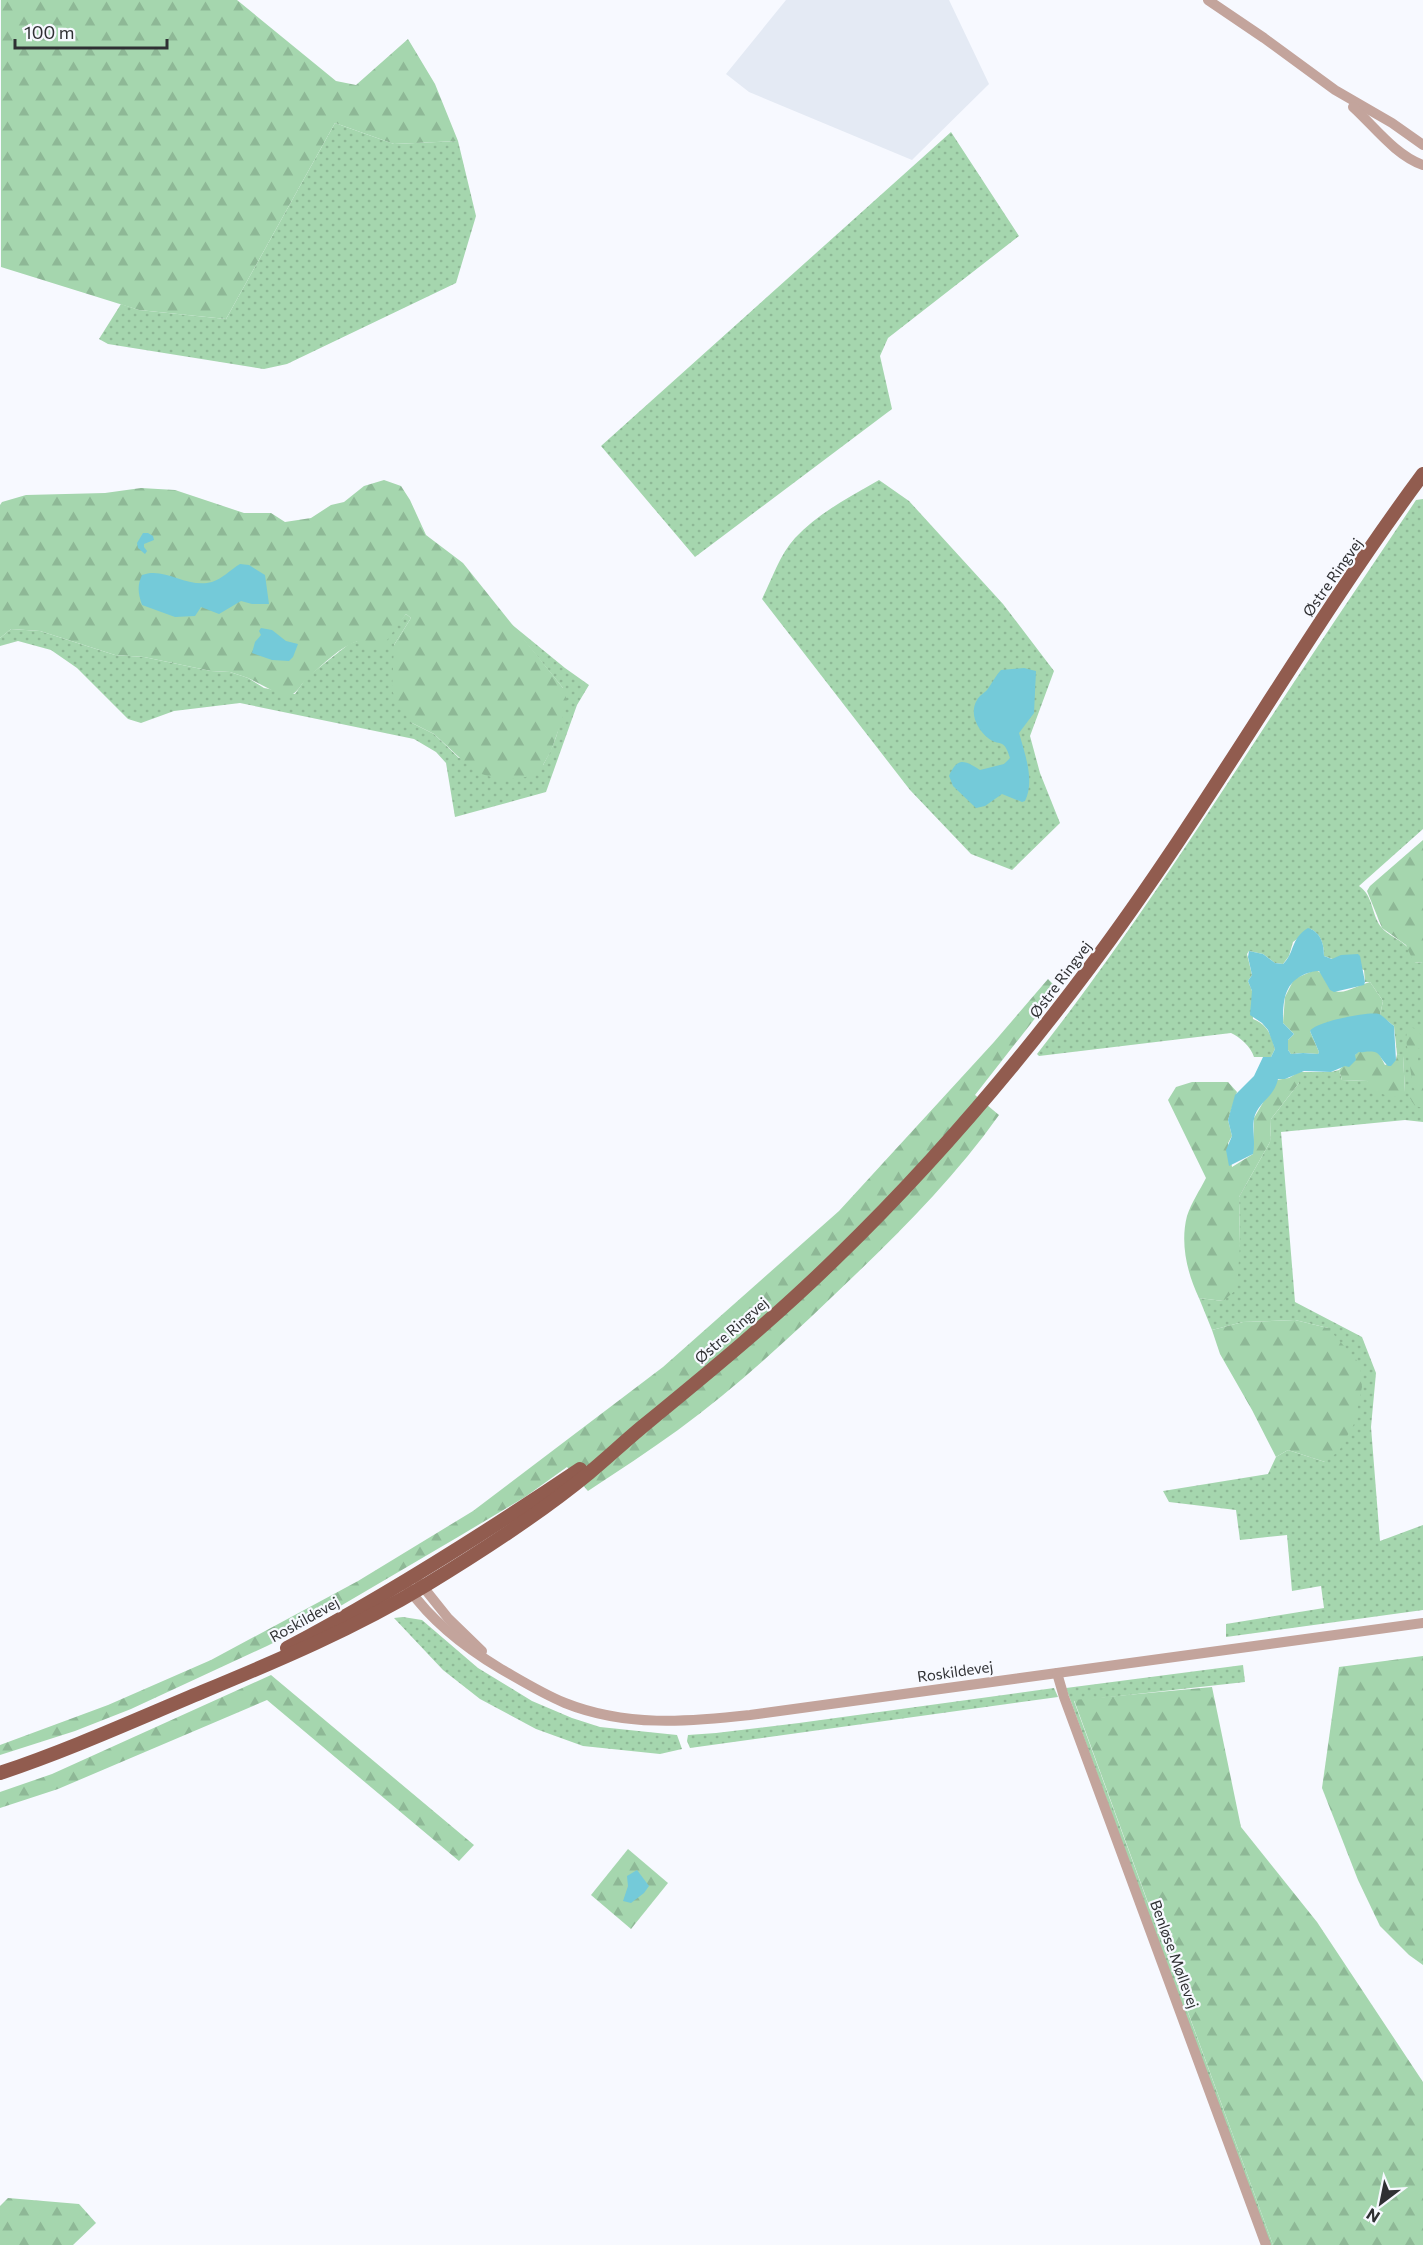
<svg xmlns="http://www.w3.org/2000/svg" width="1423" height="2245" font-family="Commissioner,sans-serif">
<defs>
<pattern id="grass-dots" width="8" height="8" patternUnits="userSpaceOnUse" patternTransform="scale(1.5)"><rect width="8" height="8" fill="#a5d6ae"/><path d="M2 2h.1M6 6h.1" fill="none" stroke="#8eb896" stroke-width="1.8" stroke-linecap="round"/></pattern>
<pattern id="forest-firs" width="22" height="20" patternUnits="userSpaceOnUse" patternTransform="scale(1.5)"><rect width="22" height="20" fill="#a5d6ae"/><path d="M5 1l3.5 6h-7zM16 11l3.5 6h-7z" fill="#8eb896"/></pattern>
</defs>
<rect width="100%" height="100%" fill="#f7f9ff"/>
<polygon fill="#e4eaf4" points="786,0 949,0 989,84 912,160 749,92 726,74"/>
<g fill="url(#grass-dots)">
<polygon points="335,123 394,144 458,141 476,216 456,283 287,364 264,369 108,344 99,339 121,304 139,310 226,319"/>
<polygon points="951,132 1019,236 888,338 880,356 892,409 695,557 601,446"/>
<path d="M 879,480 L 909,501 L 1003,604 L 1054,671 L 1030,736 L 1040,773 L 1060,823 L 1012,870 L 971,854 L 910,790 L 762,599 C 772,579 780,554 795,538 C 818,513 850,497 879,480 Z"/>
<path d="M 1423,499 L 1423,829 L 1359,886 C 1374,896 1371,916 1382,928 C 1395,942 1408,938 1415,963 L 1423,962 L 1423,1122 L 1405,1120 L 1281,1132 L 1295,1302 L 1362,1337 L 1376,1373 L 1371,1427 L 1380,1541 L 1423,1525 L 1423,1610 L 1226,1637 L 1226,1624 L 1324,1608 L 1321,1586 L 1292,1591 L 1287,1535 L 1240,1540 L 1236,1510 L 1169,1502 L 1163,1491 L 1268,1474 L 1276,1457 L 1288,1450 L 1325,1462 L 1328,1328 L 1295,1320 L 1243,1322 L 1212,1330 L 1199,1298 L 1223,1301 L 1240,1244 L 1239,1197 L 1270,1142 L 1271,1119 L 1299,1083 L 1299,1072 L 1331,1072 L 1339,1070 L 1342,1080 L 1367,1081 L 1405,1092 L 1403,1056 L 1397,1054 L 1394,1026 L 1380,1015 L 1383,1001 L 1370,982 L 1365,982 L 1364,970 L 1324,956 C 1324,945 1321,934 1311,929 L 1293,942 L 1289,956 L 1283,964 L 1275,963 L 1263,954 L 1249,951 L 1247,954 L 1252,975 L 1248,981 L 1252,991 L 1253,1019 C 1268,1025 1271,1035 1275,1049 L 1271,1057 L 1254,1057 C 1251,1047 1240,1037 1231,1033 L 1039,1056 L 1037,1054 C 1136,928 1221,792 1310,658 C 1345,605 1381,553 1416,500 Z"/>
<path d="M 406,614 L 411,618 L 394,645 L 394,666 L 412,723 L 434,734 L 459,758 L 543,765 C 559,738 562,719 563,688 L 510,623 L 565,668 L 589,685 L 577,705 L 546,792 L 455,817 L 446,763 L 436,752 L 414,739 L 240,703 L 174,711 L 141,723 L 128,719 L 77,668 L 51,650 L 18,641 L 0,646 L 0,638 L 11,629 L 40,631 L 115,655 L 144,657 L 211,671 L 230,672 L 248,678 L 264,688 L 295,694 L 306,678 L 349,644 L 394,628 Z"/>
<polygon points="403,1617 422,1620 478,1668 532,1701 572,1718 600,1727 677,1735 682,1749 660,1754 583,1746 536,1729 480,1699 443,1670 394,1618"/>
<polygon points="1243,1665 1245,1682 1074,1701 1273,2245 1268,2245 1066,1688"/>
<polygon points="1054,1688 1058,1697 690,1748 687,1741 688,1735 716,1733 799,1723"/>
</g>
<g fill="url(#forest-firs)">
<polygon points="1,0 237,0 336,81 356,85 408,39 435,84 458,141 394,144 335,123 226,319 139,310 1,267"/>
<path d="M 384,480 L 401,486 L 410,500 L 426,535 L 463,563 L 563,688 L 567,701 L 562,720 L 551,751 L 543,765 L 526,777 L 501,780 L 475,772 L 434,734 L 412,723 L 398,706 L 392,690 L 394,645 L 411,618 L 406,614 L 382,647 L 373,650 L 358,641 C 340,647 323,664 309,677 C 298,686 300,693 285,697 L 248,678 L 230,672 L 211,671 L 144,657 L 115,655 L 40,631 L 11,629 L 0,638 L 0,505 L 2,502 L 26,495 L 105,493 L 141,488 L 175,490 L 244,513 L 271,513 L 285,522 L 311,518 L 331,505 L 344,502 L 364,486 Z"/>
<polygon points="1423,840 1423,962 1414,963 1406,945 1382,928 1367,891 1370,886"/>
<path d="M 1315,970 C 1321,972 1322,974 1325,980 C 1336,1003 1353,986 1370,982 L 1383,1001 L 1380,1015 L 1371,1014 L 1310,1031 L 1319,1052 L 1318,1054 L 1303,1053 L 1291,1054 L 1288,1050 L 1288,1040 L 1294,1034 L 1283,1023 L 1285,997 L 1294,979 Z"/>
<path d="M 1048,979 L 1058,989 L 975,1095 L 999,1115 C 958,1173 908,1224 856,1274 C 800,1328 742,1383 678,1430 C 649,1451 618,1471 588,1491 L 567,1467 L 525,1497 L 458,1537 L 303,1628 L 267,1646 L 131,1709 L 75,1731 L 0,1755 L 0,1745 L 108,1705 L 211,1660 L 358,1581 L 473,1511 L 663,1367 L 839,1211 L 994,1042 Z"/>
<polygon points="1410,1027 1416,1029 1423,1037 1423,1051 1418,1048 1418,1066 1421,1070 1423,1067 1423,1108 1415,1106 1410,1098 1417,1093 1413,1087 1406,1039 1407,1030"/>
<path d="M 1372,1050 L 1378,1052 L 1385,1065 L 1396,1060 L 1397,1054 L 1403,1055 L 1405,1092 L 1400,1097 C 1386,1097 1374,1093 1367,1081 L 1342,1080 L 1339,1070 L 1358,1052 Z"/>
<path d="M 1299,1072 L 1299,1083 L 1271,1119 L 1270,1142 L 1239,1197 L 1240,1244 L 1237,1289 L 1223,1301 L 1199,1298 C 1187,1273 1180,1243 1187,1216 C 1191,1203 1200,1190 1206,1178 L 1168,1100 L 1176,1087 L 1192,1082 L 1228,1082 L 1237,1092 L 1228,1120 L 1232,1136 L 1228,1143 L 1232,1167 L 1253,1154 L 1254,1118 L 1276,1080 L 1289,1078 Z"/>
<polygon points="1295,1320 1328,1328 1360,1364 1362,1387 1354,1424 1339,1451 1325,1462 1288,1450 1276,1457 1252,1410 1220,1354 1212,1330 1243,1322"/>
<polygon points="1423,1656 1423,1965 1409,1955 1380,1926 1358,1880 1322,1788 1339,1667"/>
<polygon points="271,1675 474,1845 459,1861 267,1700 58,1789 0,1808 0,1792 52,1774"/>
<polygon points="1212,1687 1241,1827 1317,1922 1423,2082 1423,2245 1273,2245 1074,1700"/>
<polygon points="628,1849 668,1883 631,1929 591,1895"/>
<polygon points="8,2198 79,2204 96,2223 73,2245 0,2245 0,2206"/>
</g>
<g fill="#74cad9">
<polygon points="143,533 148,533 153,536 154,540 144,544 144,547 147,551 145,554 138,548 137,543"/>
<path d="M 240,564 L 249,565 L 265,575 L 269,604 L 252,604 L 241,601 L 219,614 L 201,607 L 195,616 L 175,617 L 142,605 C 138,593 137,586 142,575 C 165,566 187,589 212,582 C 222,579 230,570 240,564 Z"/>
<polygon points="261,628 272,630 286,641 298,644 293,657 289,661 272,660 252,653 255,642 261,635 259,631"/>
<path d="M 1024,668 L 1036,671 L 1034,713 L 1019,733 C 1025,754 1035,781 1025,801 L 1022,802 L 1002,794 L 985,806 L 976,808 L 953,786 L 949,776 C 958,756 965,761 980,770 L 1004,764 L 1010,758 C 1004,737 999,747 988,738 C 977,729 969,713 977,700 C 979,696 984,693 987,690 C 992,683 995,677 1001,670 Z"/>
<path d="M 1308,928 C 1321,932 1324,944 1324,956 L 1332,959 L 1341,955 L 1358,954 L 1360,956 L 1365,982 L 1364,985 L 1334,992 L 1330,990 L 1319,971 C 1314,971 1311,972 1305,974 C 1284,983 1283,1001 1283,1023 L 1294,1034 L 1288,1040 L 1288,1050 L 1291,1054 L 1303,1053 L 1318,1054 L 1319,1052 L 1310,1031 C 1315,1022 1368,1011 1379,1014 C 1384,1016 1389,1023 1394,1026 L 1396,1060 L 1391,1066 L 1388,1066 C 1377,1056 1382,1050 1364,1052 C 1355,1053 1362,1050 1355,1055 L 1356,1060 L 1349,1067 L 1345,1066 L 1331,1072 L 1304,1071 L 1285,1079 L 1278,1079 C 1274,1097 1261,1100 1255,1115 C 1251,1127 1256,1141 1253,1154 L 1229,1166 L 1226,1150 L 1232,1136 L 1228,1120 L 1235,1095 L 1254,1076 L 1263,1057 L 1271,1057 L 1275,1049 L 1268,1030 L 1262,1023 L 1250,1015 L 1252,991 L 1248,981 L 1252,975 L 1248,957 L 1249,951 L 1263,954 L 1275,963 L 1283,964 C 1295,953 1290,939 1308,928 Z"/>
<polygon points="637,1870 649,1886 644,1893 631,1903 623,1901 628,1886 627,1876"/>
</g>
<g fill="none" stroke-linecap="round" stroke-linejoin="round">
<g stroke="#c3a49c" stroke-width="10">
<polyline points="1208,0 1264,38 1335,90 1392,123 1423,145"/>
<path d="M 1353,107 C 1374,126 1395,155 1423,165"/>
<polyline points="420,1583 448,1618 482,1651"/>
<path d="M 409,1589 C 433,1623 466,1648 501,1669 C 522,1681 543,1694 565,1703 C 625,1727 688,1722 750,1715 L 1423,1623"/>
<polyline points="1057,1673 1064,1697 1266,2245"/>
</g>
<g stroke="#915c4f" stroke-width="14">
<path d="M 287,1648 C 388,1595 485,1533 580,1469"/>
<path d="M 0,1773 C 69,1750 135,1720 202,1692 C 279,1660 355,1628 426,1585 C 482,1551 538,1515 589,1473 C 607,1458 624,1442 642,1427 C 708,1373 775,1318 836,1258 C 929,1168 1013,1070 1090,967 C 1209,808 1305,633 1423,474"/>
</g>
</g>
<g text-anchor="middle" dominant-baseline="central" stroke-width="4.5" stroke-linejoin="round" paint-order="stroke">
<g font-size="15" fill="#2f3033" stroke="#f7f9ff">
<text transform="translate(1332 577) rotate(-55)">Østre Ringvej</text>
<text transform="translate(1060 979) rotate(-53)">Østre Ringvej</text>
<text transform="translate(731 1330) rotate(-41)">Østre Ringvej</text>
<text transform="translate(304 1619) rotate(-29)">Roskildevej</text>
<text transform="translate(955 1671) rotate(-8)">Roskildevej</text>
<text transform="translate(1175 1954) rotate(70)">Benløse Møllevej</text>
</g>
</g>
<g transform="translate(1381 2203) rotate(212)" stroke="#f7f9ff" stroke-width="4.5" paint-order="stroke">
<path d="M0-4.5L10 22L0 15L-10 22Z" fill="#2f3033"/>
<text y="-9" font-size="16" font-weight="bold" text-anchor="middle" fill="#2f3033">N</text>
</g>
<path d="M15 39v9h152v-9" fill="none" stroke="#2f3033" stroke-width="3"/>
<text x="24" y="39" font-size="18" fill="#2f3033" stroke="#f7f9ff" stroke-width="4.5" paint-order="stroke">100 m</text>
</svg>
